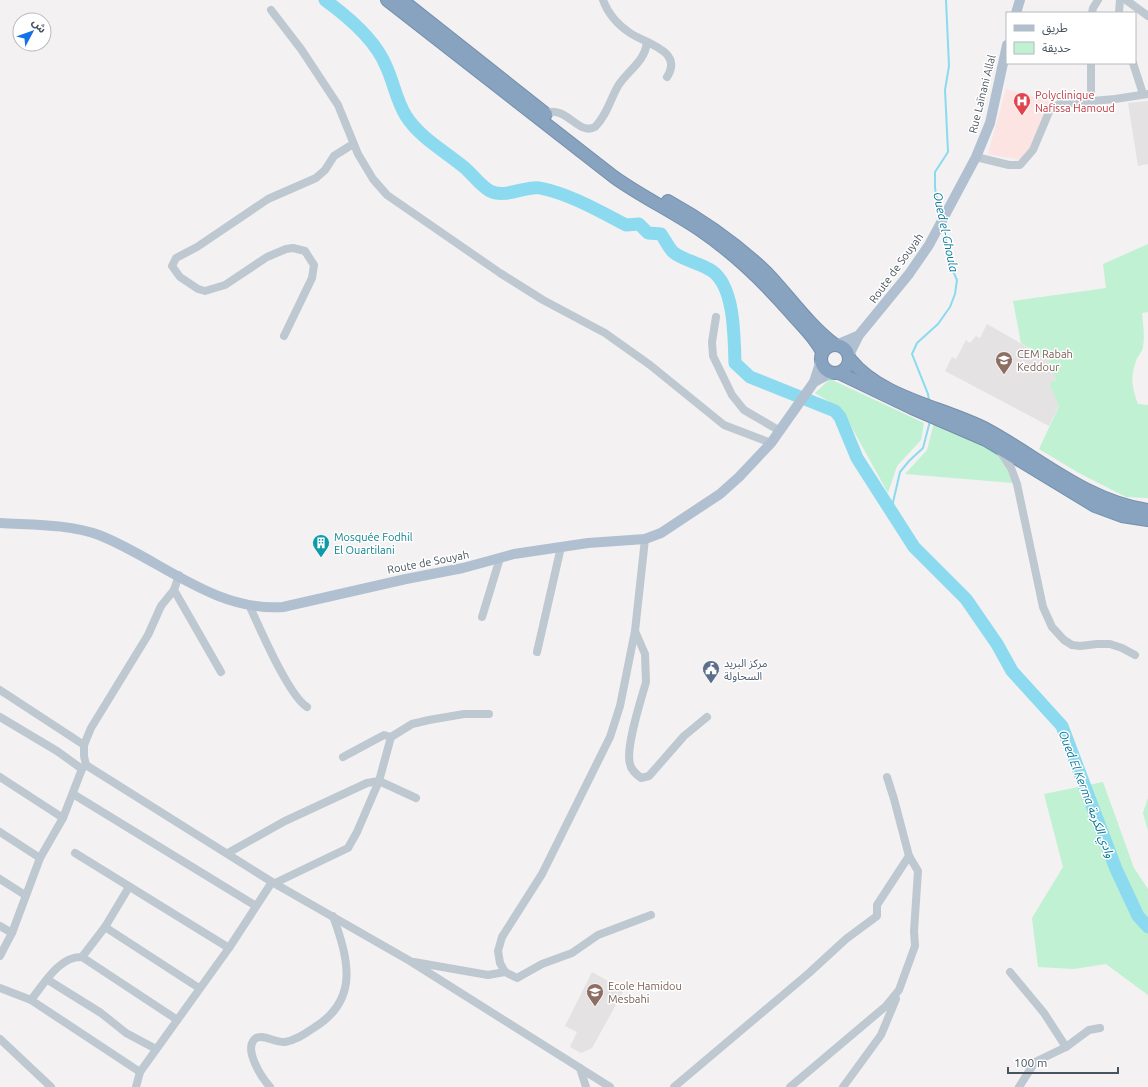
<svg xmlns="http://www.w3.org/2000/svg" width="1148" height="1087" font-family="Ubuntu,'Noto Sans Arabic',sans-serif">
<rect width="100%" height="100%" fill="#f3f1f1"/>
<g fill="#e4e2e3">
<polygon points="1148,101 1148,164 1138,166 1128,103"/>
<polygon points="987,324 1048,359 1056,380 1049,383 1059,405 1049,426 945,371 952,357 956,359 966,340 970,343 976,336 980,338"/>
<polygon points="592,972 624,990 592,1048 581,1053 570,1047 577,1032 565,1026"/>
</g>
<polygon fill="#fce4e2" points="1006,89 1050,101 1044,131 1021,160 988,154"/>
<g fill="#bff1d2">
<path d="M 1148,244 L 1148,312 L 1142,313 C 1143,324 1145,336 1143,347 C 1142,353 1137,356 1136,361 C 1130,376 1132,389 1138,404 L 1148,405 L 1148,498 L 1126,497 L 1079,473 L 1039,449 L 1059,406 L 1049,383 L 1056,380 L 1048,359 L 1021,343 L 1013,301 L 1106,288 L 1103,264 Z"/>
<polygon points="830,379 924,423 921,440 897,466 888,493 842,410 815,393"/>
<polygon points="934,423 996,452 1006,467 1013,483 905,474 927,450"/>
<polygon points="1103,782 1134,868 1148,889 1148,995 1106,964 1074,969 1038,967 1032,918 1063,867 1044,794"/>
<polygon points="1148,798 1148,831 1143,813"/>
</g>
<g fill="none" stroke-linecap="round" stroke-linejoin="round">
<g stroke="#8bdaef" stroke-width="2">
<polyline points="940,216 935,188 935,172 948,152 945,90 949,66 946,0"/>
<polyline points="929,401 928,394 912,354 917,343 938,324 950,307 955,294 957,280 952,269 943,226"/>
<polyline points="891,511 900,472 909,461 923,448 930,421"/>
</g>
<path stroke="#8bdaef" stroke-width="13" d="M 325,0 C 347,16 376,41 386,66 C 394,83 396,100 406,116 C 420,138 446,152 465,168 C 473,175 481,186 490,191 C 506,199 526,185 540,188 C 570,194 599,211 626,225 L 639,224 L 648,233 L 661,234 C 665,240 669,248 673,252 C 684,261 701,263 712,271 C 735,287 734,337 735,363 L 750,377 L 835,411 L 840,417 L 857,458 L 914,547 L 966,599 L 997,644 L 1012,671 L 1062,726 L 1116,869 L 1138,916 L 1148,927"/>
<defs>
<g id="highway">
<path d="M 387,0 L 614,177 C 642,197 672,211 700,230 C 734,253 763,281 790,312 C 801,325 815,337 822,352"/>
<polyline points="402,0 546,114"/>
<path d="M 668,201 C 704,221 737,244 767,273 C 789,296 808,324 834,344"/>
<circle cx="835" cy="359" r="14"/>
<path d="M 850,359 C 881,398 943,407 986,429 C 1040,458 1086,501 1148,510"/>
<polyline points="839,373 912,408 986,440 1095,506 1122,516 1148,520"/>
</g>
</defs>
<use href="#highway" stroke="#738eac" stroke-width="14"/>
<g stroke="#bec8d0" stroke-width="8">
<path d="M 603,0 C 608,14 618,25 630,33 C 645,43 684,51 667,77"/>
<polyline points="1126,0 1148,16"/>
<polyline points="271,10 301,49 338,105 358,154 373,179 387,195 500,273 543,300 605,333 650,365 724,425 771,443"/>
<polyline points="1092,13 1093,8 1098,0"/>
<polyline points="1119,13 1120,0"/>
<polyline points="1133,63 1143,94"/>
<polyline points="1091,101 1091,63"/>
<path d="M 545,113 C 567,105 578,136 595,127 C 607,115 610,100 618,86 C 628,70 645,62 647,42"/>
<polyline points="976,157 1009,165 1020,165 1033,150 1049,112 1059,104 1115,99 1148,94"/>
<polyline points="716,317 712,342 713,356 732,395 744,410 780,431"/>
<polyline points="284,336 312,278 314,265 305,251 293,248 286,249 267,257 225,285 205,291 198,289 180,277 172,266 176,258 197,247 268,199 316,178 325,170 334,156 353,144"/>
<polyline points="1000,451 1011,468 1017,484 1043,607 1052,627 1064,640 1072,645 1080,646 1097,644 1110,644 1122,648 1135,655"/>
<path d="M 645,539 L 635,631 L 645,654 L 646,682 C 641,700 625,748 630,764 C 631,770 636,774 641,778 L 649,776 L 684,736 L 707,717"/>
<polyline points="179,575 174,590 161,606 148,635 91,728 84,745 84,756 86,765 272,882 410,961 610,1087"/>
<polyline points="174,590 221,672"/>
<path d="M 249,605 C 260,628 288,695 307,707"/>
<polyline points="482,617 500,558"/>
<polyline points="537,652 561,547"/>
<polyline points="0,690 84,745"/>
<polyline points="0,717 57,751 82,769"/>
<polyline points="343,757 384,735 391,737"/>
<polyline points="0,777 63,818"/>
<polyline points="73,794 256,906"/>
<polyline points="0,832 40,858"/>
<polyline points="75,853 229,948"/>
<polyline points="228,853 285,821 367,783 379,781 416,798"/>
<polyline points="0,879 25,895"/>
<polyline points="275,883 348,848 357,832 379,781 391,737 412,724 429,720 464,714 489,714"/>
<polyline points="0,926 12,933"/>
<polyline points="105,927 199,988"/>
<polyline points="0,956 12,933 40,858 63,818 82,769 86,765"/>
<polyline points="82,957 176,1019"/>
<polyline points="414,962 488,975 505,972 500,963 498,951 502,937 542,874 610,737 620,706 635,631"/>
<polyline points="505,972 517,978 542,964 572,953 598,935 651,915"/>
<polyline points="1010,972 1044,1013 1066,1047"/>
<polyline points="48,980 101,1013 126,1033 156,1049"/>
<polyline points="0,988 31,1000 140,1072"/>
<path d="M 31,1000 C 44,984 59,956 82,957 L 105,927 L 129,887"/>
<polyline points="0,1039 51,1087"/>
<polyline points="580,1068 586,1087"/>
<polyline points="136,1087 140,1072 229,948 272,882"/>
<path d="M 270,1087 C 262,1078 242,1048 256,1038 C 263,1034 276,1043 285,1042 C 297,1040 306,1033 315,1027 C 360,999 348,958 333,916"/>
<polyline points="674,1087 809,973 846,939 877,916 877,905 909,856"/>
<polyline points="790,1087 886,1006 899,990 915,946 914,931 918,871 909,856 894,799 887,777"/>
<polyline points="843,1087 881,1035 896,999"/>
<polyline points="1019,1087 1035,1062 1066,1047 1089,1030 1100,1028"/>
</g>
<g stroke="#b0c0d0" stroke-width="10">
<polyline points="1016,13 1020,0"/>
<polyline points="838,344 857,336"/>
<polyline points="849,355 859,335 909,274 929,245 976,157 990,123 1007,45"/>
<polyline points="814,382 831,373"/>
<path d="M 0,523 C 32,525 69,524 99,535 C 160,559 214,612 283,607 L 406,579 L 463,568 L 514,554 L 588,543 L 645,539 L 661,533 L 720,494 L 739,477 L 771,443 L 814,382 L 821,360"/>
</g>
<use href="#highway" stroke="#87a3c0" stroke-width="12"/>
</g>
<defs>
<symbol id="hospital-pin" viewBox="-11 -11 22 30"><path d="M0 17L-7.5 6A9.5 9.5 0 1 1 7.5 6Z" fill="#e0444e" stroke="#fff"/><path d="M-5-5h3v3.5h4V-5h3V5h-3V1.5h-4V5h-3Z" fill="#fff"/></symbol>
<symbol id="school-pin" viewBox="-11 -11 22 30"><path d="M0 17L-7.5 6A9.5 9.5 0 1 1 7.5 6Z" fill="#8d6e63" stroke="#fff"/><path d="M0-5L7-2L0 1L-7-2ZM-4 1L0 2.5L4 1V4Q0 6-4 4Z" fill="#fff"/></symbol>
<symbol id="building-pin" viewBox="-11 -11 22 30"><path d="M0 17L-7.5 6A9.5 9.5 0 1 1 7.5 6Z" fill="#0f9aa8" stroke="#fff"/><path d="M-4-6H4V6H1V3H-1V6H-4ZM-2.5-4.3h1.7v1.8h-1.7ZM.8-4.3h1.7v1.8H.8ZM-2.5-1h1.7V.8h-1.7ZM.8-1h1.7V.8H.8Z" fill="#fff"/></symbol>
<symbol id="civic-pin" viewBox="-11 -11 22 30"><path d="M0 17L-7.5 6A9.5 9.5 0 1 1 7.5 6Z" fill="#5c6f8a" stroke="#fff"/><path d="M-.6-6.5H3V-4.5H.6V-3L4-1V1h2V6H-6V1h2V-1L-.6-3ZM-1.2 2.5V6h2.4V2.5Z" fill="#fff"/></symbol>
</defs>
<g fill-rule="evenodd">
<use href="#hospital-pin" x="1012" y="91" width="20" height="27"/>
<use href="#school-pin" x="994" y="350" width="20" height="27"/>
<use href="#building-pin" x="311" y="533" width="20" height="27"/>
<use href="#civic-pin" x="701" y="659" width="20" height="27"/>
<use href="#school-pin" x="585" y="982" width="20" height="27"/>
</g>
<g text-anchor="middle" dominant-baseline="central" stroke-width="3" stroke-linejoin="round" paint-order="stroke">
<g font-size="11" fill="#48545f" stroke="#fff">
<text transform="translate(982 94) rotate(-76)">Rue Laïnani Allal</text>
<text transform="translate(896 268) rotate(-54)">Route de Souyah</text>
<text transform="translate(428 562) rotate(-11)">Route de Souyah</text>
</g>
<g font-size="11" fill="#be3a42" stroke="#fff" text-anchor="start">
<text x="1035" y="95">Polyclinique<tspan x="1035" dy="13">Nafissa Hamoud</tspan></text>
</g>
<g font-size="11" fill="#785e54" stroke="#fff" text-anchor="start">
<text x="1017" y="354">CEM Rabah<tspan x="1017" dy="13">Keddour</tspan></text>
<text x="608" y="986">Ecole Hamidou<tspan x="608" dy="13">Mesbahi</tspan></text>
</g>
<g font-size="11" fill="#0d838f" stroke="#fff" text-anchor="start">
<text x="334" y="537">Mosquée Fodhil<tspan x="334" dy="13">El Ouartilani</tspan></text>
</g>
<g font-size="11" fill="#4e5e75" stroke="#fff" text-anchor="start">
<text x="724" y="663">مركز البريد<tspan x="724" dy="13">السحاولة</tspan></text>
</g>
<g font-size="12" font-style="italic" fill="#0a7b99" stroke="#fff">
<text transform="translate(946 232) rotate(78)">Oued el-Ghoula</text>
<text transform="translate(1087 794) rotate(69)">Oued El Kerma وادي الكرمة</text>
</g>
</g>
<rect x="1006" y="12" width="130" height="52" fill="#ffffff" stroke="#b6bbbf"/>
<rect x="1014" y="25" width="20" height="6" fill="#b0c0d0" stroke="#b6bbbf"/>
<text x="1042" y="32" font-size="12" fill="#48545f">طريق</text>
<rect x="1014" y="42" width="20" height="12" fill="#bff1d2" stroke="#b6bbbf"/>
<text x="1042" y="52" font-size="12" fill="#48545f">حديقة</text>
<g transform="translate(32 32) rotate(49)"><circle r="19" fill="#ffffff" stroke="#b6bbbf"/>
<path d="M0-3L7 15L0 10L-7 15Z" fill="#1472e9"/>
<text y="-6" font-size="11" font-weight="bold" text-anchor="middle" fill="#48545f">ش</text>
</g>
<path d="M1008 1067v6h110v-6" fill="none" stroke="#48545f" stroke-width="2"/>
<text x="1014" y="1067" font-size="12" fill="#48545f" stroke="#ffffff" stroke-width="3" paint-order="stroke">100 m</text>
</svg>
